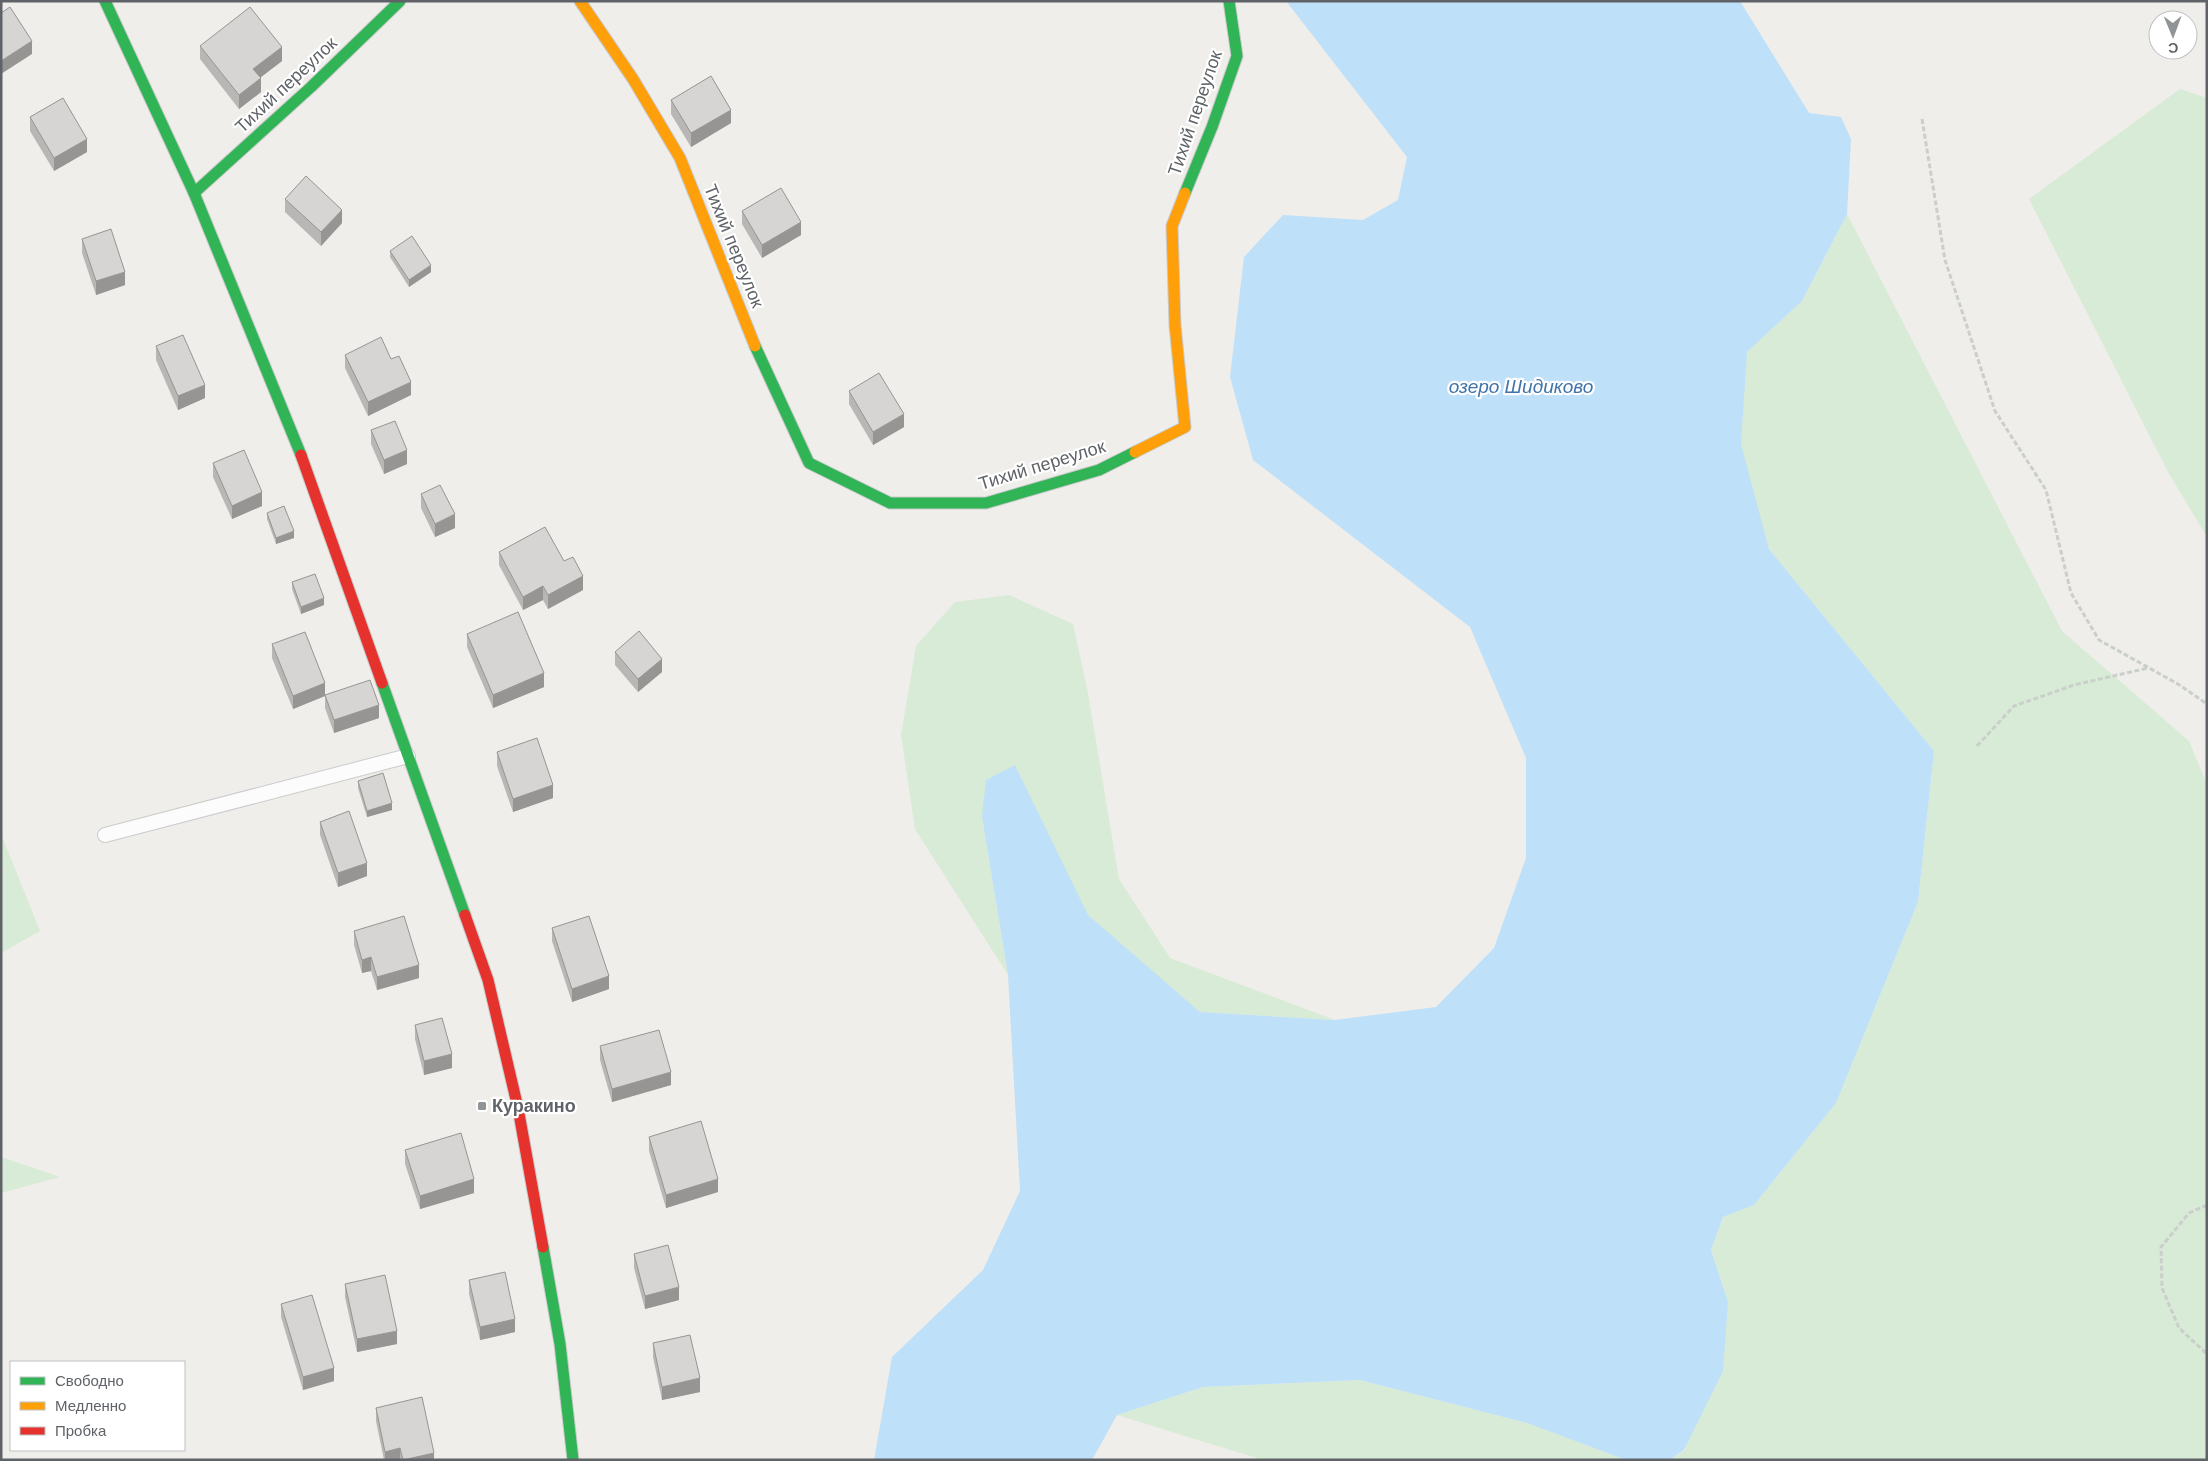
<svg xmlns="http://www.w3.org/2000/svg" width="2208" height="1461" font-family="Arial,sans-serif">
<rect width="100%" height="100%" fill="#efeeea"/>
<g fill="#d8ebd6">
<polygon points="2180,89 2207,98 2207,537 2168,472 2029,199"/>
<polygon points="1847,214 2062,631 2189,741 2207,785 2207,1460 1669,1460 1685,1450 1728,1302 1711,1250 1723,1217 1754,1205 1836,1103 1918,902 1934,751 1769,549 1729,432 1747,352 1802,301"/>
<polygon points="1009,595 1073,624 1088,693 1119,879 1170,958 1335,1020 1200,1012 1087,915 1015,765 982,817 1008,975 915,829 901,735 916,646 955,602"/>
<polygon points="1,834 40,931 1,953"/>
<polygon points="1,1157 60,1177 1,1193"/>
<polygon points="1360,1380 1527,1423 1626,1460 1263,1460 1117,1415 1203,1387"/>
</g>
<polygon fill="#bfe0f9" points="1286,1 1740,1 1809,113 1841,117 1851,139 1847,214 1802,301 1747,352 1741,444 1769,549 1934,751 1918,902 1836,1103 1754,1205 1723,1217 1711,1250 1728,1302 1723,1371 1684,1450 1669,1460 1626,1460 1527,1423 1360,1380 1203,1387 1117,1415 1092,1460 874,1460 892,1357 983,1270 1020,1191 1008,975 982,817 986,780 1015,765 1088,915 1200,1012 1335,1020 1436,1007 1494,948 1526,858 1526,758 1470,627 1253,460 1230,377 1244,257 1283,215 1363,220 1398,200 1407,157"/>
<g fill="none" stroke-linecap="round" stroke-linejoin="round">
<defs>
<polyline id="lane" points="105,835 408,756"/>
<g id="fast">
<polyline points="105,1 194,193 301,455"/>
<polyline points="194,193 311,87 400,1"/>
<polyline points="1185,193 1212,127 1237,56 1229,1"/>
<polyline points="755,346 809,463 890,503 986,503 1099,470 1135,452"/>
<polyline points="382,683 465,915"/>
<polyline points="543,1247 560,1344 573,1460"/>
</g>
<g id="slow">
<polyline points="580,1 633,79 680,158 755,346"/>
<polyline points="1135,452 1185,427 1175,325 1172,226 1185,193"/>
</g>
<g id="jam">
<polyline points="301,455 382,683"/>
<polyline points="465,915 488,980 518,1108 543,1247"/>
</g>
</defs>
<use href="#lane" stroke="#cbcccc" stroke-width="16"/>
<use href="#fast" stroke="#cacacb" stroke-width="13"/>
<use href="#slow" stroke="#cacacb" stroke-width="13"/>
<use href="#jam" stroke="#cacacb" stroke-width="13"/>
<g stroke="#cacfcc" stroke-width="3" stroke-dasharray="5 2.5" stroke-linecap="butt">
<polyline points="1922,119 1945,260 1995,411 2046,490 2071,593 2099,640 2178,684 2207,704"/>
<polyline points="1977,746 2014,706 2074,685 2148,668"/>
<polyline points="2207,1205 2189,1213 2161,1247 2162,1288 2179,1328 2207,1354"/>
</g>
<use href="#lane" stroke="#fdfcfc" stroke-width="14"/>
<use href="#fast" stroke="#30b455" stroke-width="11"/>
<use href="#slow" stroke="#ff9f0a" stroke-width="11"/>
<use href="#jam" stroke="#e5322d" stroke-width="11"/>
</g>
<g fill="#b8b7b5">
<polygon points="200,46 282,61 260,78 261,92 239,109 200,59"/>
<polygon points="671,100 731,123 691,147 671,114"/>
<polygon points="30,117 87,152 54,171 30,131"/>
<polygon points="285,199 342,223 321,246 285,212"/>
<polygon points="742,211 801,235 762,258 742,224"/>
<polygon points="82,239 125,285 96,295 82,253"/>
<polygon points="390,251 431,272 409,287 390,257"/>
<polygon points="156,346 205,398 178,410 156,360"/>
<polygon points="345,355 391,359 411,395 368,416 345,368"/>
<polygon points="849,391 904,427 873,445 849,404"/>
<polygon points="371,430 407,464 384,474 371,444"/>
<polygon points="213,463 262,506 232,519 213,477"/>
<polygon points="421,494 455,528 435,537 421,508"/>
<polygon points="267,513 294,538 276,544 267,519"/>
<polygon points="499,552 564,561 583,590 548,609 543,600 523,610 499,565"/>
<polygon points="292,582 324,605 301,614 292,589"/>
<polygon points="467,634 544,687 493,708 467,647"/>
<polygon points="272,644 325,695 379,718 334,733 325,708 325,696 293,709 272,658"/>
<polygon points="615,652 662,672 638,692 615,665"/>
<polygon points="497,752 553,798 513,812 497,766"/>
<polygon points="358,781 392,810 367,817 358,788"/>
<polygon points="320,822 367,876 338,887 320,835"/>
<polygon points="552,928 609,989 572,1002 552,941"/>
<polygon points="354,931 419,978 377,990 371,971 362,973 354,945"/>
<polygon points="415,1025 452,1068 424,1075 415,1039"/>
<polygon points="600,1046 671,1085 612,1102 600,1060"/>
<polygon points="649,1137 718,1192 666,1208 649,1151"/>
<polygon points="405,1150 474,1193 420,1209 405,1164"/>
<polygon points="634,1254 679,1300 645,1309 634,1268"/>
<polygon points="469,1280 515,1332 480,1340 469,1294"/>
<polygon points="345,1284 397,1344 357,1352 345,1297"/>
<polygon points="281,1304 334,1381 303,1390 281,1317"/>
<polygon points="653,1343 700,1392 662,1400 653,1357"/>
<polygon points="376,1408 434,1460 384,1460 376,1421"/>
</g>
<g fill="#969594">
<polygon points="32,41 32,54 1,74 1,61"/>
<polygon points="282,47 282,61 253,83 253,69"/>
<polygon points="261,78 261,92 239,109 239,95"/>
<polygon points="731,110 731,123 691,147 691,133"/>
<polygon points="87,139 87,152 54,171 54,158"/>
<polygon points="342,210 342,223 321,246 321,232"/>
<polygon points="801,222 801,235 762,258 762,245"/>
<polygon points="431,265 431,272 409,287 409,280"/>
<polygon points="125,272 125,285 96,295 96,281"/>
<polygon points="411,382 411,395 368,416 368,402"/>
<polygon points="205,385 205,398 178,410 178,396"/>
<polygon points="904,414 904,427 873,445 873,432"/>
<polygon points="407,450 407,464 384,474 384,460"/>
<polygon points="262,492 262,506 232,519 232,506"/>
<polygon points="455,514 455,528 435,537 435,524"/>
<polygon points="294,531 294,538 276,544 276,538"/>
<polygon points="583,576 583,590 548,609 548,595"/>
<polygon points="543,586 543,600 523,610 523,597"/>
<polygon points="324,598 324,605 301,614 301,607"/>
<polygon points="662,659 662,672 638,692 638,679"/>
<polygon points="544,673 544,687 493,708 493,695"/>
<polygon points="325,683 325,696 293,709 293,696"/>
<polygon points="379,705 379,718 334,733 334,720"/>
<polygon points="553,785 553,798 513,812 513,799"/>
<polygon points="392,803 392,810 367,817 367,811"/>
<polygon points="367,863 367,876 338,887 338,873"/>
<polygon points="371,957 371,971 362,973 362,960"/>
<polygon points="419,965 419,978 377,990 377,977"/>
<polygon points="609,976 609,989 572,1002 572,989"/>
<polygon points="452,1054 452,1068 424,1075 424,1061"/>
<polygon points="671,1072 671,1085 612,1102 612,1089"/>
<polygon points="474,1179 474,1193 420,1209 420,1196"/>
<polygon points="718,1179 718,1192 666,1208 666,1195"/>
<polygon points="679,1287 679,1300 645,1309 645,1296"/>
<polygon points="515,1319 515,1332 480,1340 480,1327"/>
<polygon points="397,1331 397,1344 357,1352 357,1339"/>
<polygon points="334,1368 334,1381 303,1390 303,1377"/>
<polygon points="700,1378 700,1392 662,1400 662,1387"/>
<polygon points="400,1448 400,1460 385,1460 385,1452"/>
<polygon points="434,1453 434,1460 403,1460"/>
</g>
<g fill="#d6d5d3" stroke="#969594">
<polygon points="10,7 32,41 1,61 1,13"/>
<polygon points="250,7 282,47 253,69 261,78 239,95 200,46"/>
<polygon points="711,76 731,110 691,133 671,100"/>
<polygon points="63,98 87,139 54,158 30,117"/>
<polygon points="306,176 342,210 321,232 285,199"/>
<polygon points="781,188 801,222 762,245 742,211"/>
<polygon points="111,229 125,272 96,281 82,239"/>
<polygon points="412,236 431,265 409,280 390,251"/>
<polygon points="183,335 205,385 178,396 156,346"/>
<polygon points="381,337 391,359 399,356 411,382 368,402 345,355"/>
<polygon points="879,373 904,414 873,432 849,391"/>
<polygon points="395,421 407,450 384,460 371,430"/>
<polygon points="244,450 262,492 232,506 213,463"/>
<polygon points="440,485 455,514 435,524 421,494"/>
<polygon points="284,506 294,531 276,538 267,513"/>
<polygon points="545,527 564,561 573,557 583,576 548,595 543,586 523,597 499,552"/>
<polygon points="315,574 324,598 301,607 292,582"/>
<polygon points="518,612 544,673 493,695 467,634"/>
<polygon points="639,631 662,659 638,679 615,652"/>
<polygon points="305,632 325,683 293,696 272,644"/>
<polygon points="370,680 379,705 334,720 325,695"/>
<polygon points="537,738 553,785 513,799 497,752"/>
<polygon points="383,773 392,803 367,811 358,781"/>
<polygon points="349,811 367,863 338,873 320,822"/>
<polygon points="404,916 419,965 377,977 371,957 362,960 354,931"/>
<polygon points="589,916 609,976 572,989 552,928"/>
<polygon points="442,1018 452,1054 424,1061 415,1025"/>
<polygon points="659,1030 671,1072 612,1089 600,1046"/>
<polygon points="701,1121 718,1179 666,1195 649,1137"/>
<polygon points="461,1133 474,1179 420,1196 405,1150"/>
<polygon points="668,1245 679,1287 645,1296 634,1254"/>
<polygon points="505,1272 515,1319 480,1327 469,1280"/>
<polygon points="385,1275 397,1331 357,1339 345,1284"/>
<polygon points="312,1295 334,1368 303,1377 281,1304"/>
<polygon points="690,1335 700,1378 662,1387 653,1343"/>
<polygon points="422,1397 434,1453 403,1460 400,1448 385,1452 376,1408"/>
</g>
<rect fill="#919496" stroke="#fff" stroke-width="2" x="477" y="1101" width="10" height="10" rx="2.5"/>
<g text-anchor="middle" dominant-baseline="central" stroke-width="4.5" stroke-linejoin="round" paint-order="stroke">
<g font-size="18" fill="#5f6368" stroke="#fff">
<text transform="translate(286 85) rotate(-43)">Тихий переулок</text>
<text transform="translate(1195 113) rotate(-71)">Тихий переулок</text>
<text transform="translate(734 246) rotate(68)">Тихий переулок</text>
<text transform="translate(1042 465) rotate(-17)">Тихий переулок</text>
</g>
<g font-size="18" font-weight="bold" fill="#5f6368" stroke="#fff" text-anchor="start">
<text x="492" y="1106">Куракино</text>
</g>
<g font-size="19" font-style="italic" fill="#4174aa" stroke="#fff">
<text x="1521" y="386">озеро Шидиково</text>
</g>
</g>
<rect width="2208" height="1461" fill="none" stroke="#5f6368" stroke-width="5"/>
<rect x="10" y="1361" width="175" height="90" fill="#ffffff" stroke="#bfc1c3"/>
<rect x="20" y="1377" width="25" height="8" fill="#30b455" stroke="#bfc1c3"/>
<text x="55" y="1386" font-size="15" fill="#5f6368">Свободно</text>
<rect x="20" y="1402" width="25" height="8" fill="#ff9f0a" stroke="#bfc1c3"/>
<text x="55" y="1411" font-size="15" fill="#5f6368">Медленно</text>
<rect x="20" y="1427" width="25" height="8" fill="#e5322d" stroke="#bfc1c3"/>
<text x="55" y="1436" font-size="15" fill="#5f6368">Пробка</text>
<g transform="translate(2173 35) rotate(179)"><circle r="24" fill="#ffffff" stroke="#bfc1c3"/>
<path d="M0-4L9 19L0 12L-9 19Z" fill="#919496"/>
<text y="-8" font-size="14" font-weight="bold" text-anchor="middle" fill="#5f6368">С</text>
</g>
</svg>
